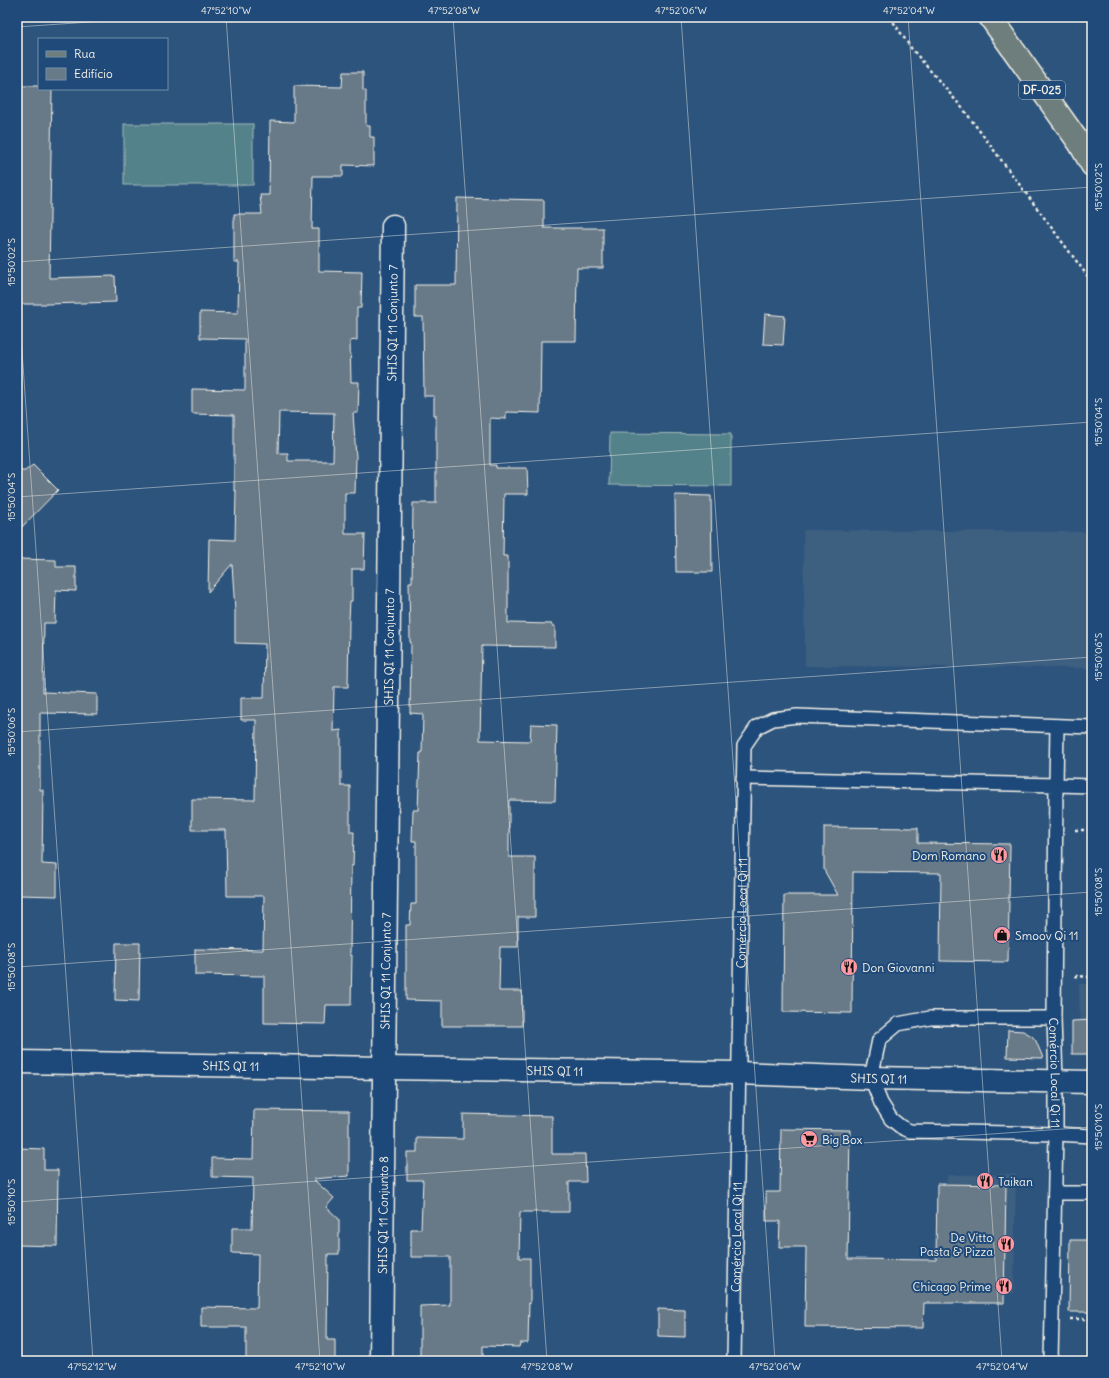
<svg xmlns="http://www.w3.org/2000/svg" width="1109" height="1378" font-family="Delius,sans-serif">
<rect width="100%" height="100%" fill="#2d547d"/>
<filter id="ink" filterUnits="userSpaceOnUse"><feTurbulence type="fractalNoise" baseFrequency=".025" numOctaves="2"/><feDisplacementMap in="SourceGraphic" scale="8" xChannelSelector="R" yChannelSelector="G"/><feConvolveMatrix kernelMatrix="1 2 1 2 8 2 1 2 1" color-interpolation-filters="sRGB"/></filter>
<g filter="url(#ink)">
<g fill="#3e5f80">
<polygon points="803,530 1092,532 1092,589 1089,668 805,666"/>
<polygon points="1079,984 1092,984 1092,1044 1080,1045"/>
<polygon points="1016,1174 1014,1293 949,1295 947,1175"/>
</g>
<g fill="#53828b" stroke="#a4baba">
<rect x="124" y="124" width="129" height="61"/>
<polygon points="610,433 731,434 731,486 609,485"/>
</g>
<g fill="#677a88" stroke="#f4f1e8" fill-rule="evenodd">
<path d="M 343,72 L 363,72 L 363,90 L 366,91 L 366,126 L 370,126 L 370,137 L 374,137 L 374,166 L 343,165 L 343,176 L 313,176 L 312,229 L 319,229 L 319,271 L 362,272 L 361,308 L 357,308 L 357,340 L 350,341 L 351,382 L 359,382 L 358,413 L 353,413 L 356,457 L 355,493 L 345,493 L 345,534 L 365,534 L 364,569 L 352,569 L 352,601 L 350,601 L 349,620 L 348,687 L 334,687 L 333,731 L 341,730 L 341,786 L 350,786 L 350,832 L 354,832 L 353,866 L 351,866 L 350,955 L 352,955 L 351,1005 L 326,1005 L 325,1024 L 264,1023 L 264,976 L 195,975 L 195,949 L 263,950 L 264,896 L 227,896 L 226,830 L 192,830 L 192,799 L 255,800 L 256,720 L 241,720 L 241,698 L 264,698 L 265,644 L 235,643 L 235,611 L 232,564 L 208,592 L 209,539 L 235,540 L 236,491 L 234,491 L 234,415 L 192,414 L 192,389 L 245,390 L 245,339 L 200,338 L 200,312 L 238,313 L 239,262 L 234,262 L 234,214 L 262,214 L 260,195 L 269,195 L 270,121 L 294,122 L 294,86 L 342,87 ZM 279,412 L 334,413 L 333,461 L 288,461 L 288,453 L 278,453 Z"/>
<polygon points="17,86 39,86 39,89 52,89 49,278 115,276 116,302 47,304 17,304"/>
<polygon points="457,198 544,200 544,228 603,228 603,268 577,268 576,341 541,341 540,413 506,412 506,419 490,418 490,465 496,465 496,468 527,468 528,494 504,494 503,556 508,556 508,623 552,624 552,626 555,626 555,647 482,646 480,740 530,741 531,724 557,725 555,801 509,800 509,857 535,857 535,917 518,917 518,947 500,947 499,991 522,991 522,1026 442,1026 442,1001 406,1000 406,925 410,925 411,904 416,904 416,841 412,841 413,810 418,810 420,753 422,753 423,714 410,713 411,642 410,642 409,582 412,582 413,503 436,503 436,415 434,415 434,396 424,396 423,317 415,317 415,285 456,285"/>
<polygon points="765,314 785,316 783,345 763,344"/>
<polygon points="33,465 58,490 17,532 17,471 25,471"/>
<polygon points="675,495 711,496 712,572 676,572"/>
<polygon points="17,559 56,560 56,567 76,567 76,591 56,590 55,623 44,623 43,692 97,694 97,714 40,713 40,790 43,790 42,864 57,865 57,896 19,895 19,856 17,856"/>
<polygon points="824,827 918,828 918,843 1010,844 1008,962 940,961 941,873 853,872 852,1013 783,1012 784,895 838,895 824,870"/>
<polygon points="116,943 140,943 139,1001 115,1000"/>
<polygon points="1092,1020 1092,1054 1072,1054 1072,1021"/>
<polygon points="1008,1030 1023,1031 1032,1036 1036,1041 1043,1058 1007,1057"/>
<polygon points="254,1110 349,1111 349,1176 313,1179 334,1198 326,1207 339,1219 339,1254 328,1254 327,1340 335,1340 335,1361 246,1361 246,1327 201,1327 201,1307 257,1308 258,1254 232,1253 232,1228 252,1228 253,1178 212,1177 212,1158 253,1159"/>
<polygon points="463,1114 552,1116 552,1154 585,1154 586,1182 569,1182 569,1212 520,1212 519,1258 530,1258 530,1304 529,1303 528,1343 520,1343 519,1347 483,1346 483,1361 420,1361 420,1306 450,1305 450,1257 411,1257 411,1229 421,1229 423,1180 407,1180 407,1152 417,1152 417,1138 463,1139"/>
<polygon points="781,1129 850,1130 848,1259 936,1260 937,1184 1006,1185 1004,1303 924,1303 923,1328 805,1327 806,1247 779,1247 780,1221 766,1221 766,1192 780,1192"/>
<polygon points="17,1148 44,1149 44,1170 58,1170 57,1246 17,1245"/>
<polygon points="1070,1240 1092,1240 1092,1312 1069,1312"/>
<polygon points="658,1309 685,1310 685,1337 658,1336"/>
</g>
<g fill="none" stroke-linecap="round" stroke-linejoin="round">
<defs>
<g id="lane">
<polyline points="1057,726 1056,785 1092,786"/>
<path id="s1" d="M 743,778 L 1056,785 L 1054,1018 L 1056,1082 L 1056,1134 L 1051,1361"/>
<polyline points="1054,1018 930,1018 898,1024 879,1040 871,1078 881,1103 891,1119 901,1127 910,1131 1056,1134 1092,1136"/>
<polyline points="1055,1193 1092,1193"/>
<path id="s2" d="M 734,1361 L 744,746 L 757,727 L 773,719 L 797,716 L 1092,727"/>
</g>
<g id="street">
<path id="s3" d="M 381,1361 L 393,226"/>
</g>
<g id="secondary">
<path id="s4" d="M 17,1062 L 384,1068 L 739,1073 L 871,1078 L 1092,1082"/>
</g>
<polyline id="primary" points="990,17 1080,144 1092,165"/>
</defs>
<use href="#lane" stroke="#f4f1e8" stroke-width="16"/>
<use href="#street" stroke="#f4f1e8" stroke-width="25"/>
<use href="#secondary" stroke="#f4f1e8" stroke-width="25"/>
<use href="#primary" stroke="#f4f1e8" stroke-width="25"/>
<g stroke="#f4f1e8" stroke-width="2.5" stroke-dasharray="3 3" stroke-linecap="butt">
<polyline points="890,17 911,48 964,110 1092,282"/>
<polyline points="1075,830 1092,830"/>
<polyline points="1075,976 1092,977"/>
<polyline points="1070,1319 1092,1319"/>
</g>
<use href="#lane" stroke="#1f4a7a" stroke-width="13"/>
<use href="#street" stroke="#1f4a7a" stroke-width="22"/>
<use href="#secondary" stroke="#1f4a7a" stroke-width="22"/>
<use href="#primary" stroke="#6d7e7c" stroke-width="22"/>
</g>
</g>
<path fill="none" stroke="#f4f1e8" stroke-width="1" stroke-opacity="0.45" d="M 226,17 L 320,1361M 453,17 L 547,1361M 681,17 L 775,1361M 908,17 L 1002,1361M 17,27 L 163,17M 17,262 L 1092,187M 17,280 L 93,1361M 17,497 L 1092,422M 17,732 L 1092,657M 17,967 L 1092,892M 17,1202 L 1092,1127"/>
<defs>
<symbol id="restaurant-disc" viewBox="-11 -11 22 22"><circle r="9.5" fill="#ff9aa2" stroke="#1f4a7a"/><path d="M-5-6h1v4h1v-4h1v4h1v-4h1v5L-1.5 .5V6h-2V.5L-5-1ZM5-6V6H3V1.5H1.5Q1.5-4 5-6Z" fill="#111"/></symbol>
<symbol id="shop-disc" viewBox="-11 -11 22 22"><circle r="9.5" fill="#ff9aa2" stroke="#1f4a7a"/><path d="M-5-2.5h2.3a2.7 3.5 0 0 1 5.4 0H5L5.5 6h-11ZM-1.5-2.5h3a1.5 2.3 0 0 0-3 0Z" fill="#111"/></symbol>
<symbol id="supermarket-disc" viewBox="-11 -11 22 22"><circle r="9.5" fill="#ff9aa2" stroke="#1f4a7a"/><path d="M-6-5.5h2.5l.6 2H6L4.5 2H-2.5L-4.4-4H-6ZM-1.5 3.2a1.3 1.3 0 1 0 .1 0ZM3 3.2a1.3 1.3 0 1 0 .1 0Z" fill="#111"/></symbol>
</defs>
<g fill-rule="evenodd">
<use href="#restaurant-disc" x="989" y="845" width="20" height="20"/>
<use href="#shop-disc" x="992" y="925" width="20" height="20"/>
<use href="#restaurant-disc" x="839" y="957" width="20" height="20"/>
<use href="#supermarket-disc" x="799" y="1129" width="20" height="20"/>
<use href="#restaurant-disc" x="975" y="1171" width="20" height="20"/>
<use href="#restaurant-disc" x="996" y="1234" width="20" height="20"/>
<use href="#restaurant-disc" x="994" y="1276" width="20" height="20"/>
</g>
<g text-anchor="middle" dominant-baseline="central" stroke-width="4" stroke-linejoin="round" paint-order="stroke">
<rect fill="#1f4a7a" stroke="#b4bfc7" stroke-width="1" x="1019" y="81" width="46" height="18" rx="3"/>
<g font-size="11" font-weight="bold" fill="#f4f1e8">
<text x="1042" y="90">DF-025</text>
</g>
<g font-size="12" fill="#f4f1e8" stroke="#1f4a7a">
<text stroke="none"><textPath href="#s3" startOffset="1038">SHIS QI 11 Conjunto 7</textPath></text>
<text stroke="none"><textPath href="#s3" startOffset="714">SHIS QI 11 Conjunto 7</textPath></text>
<text stroke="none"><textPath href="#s2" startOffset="448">Comércio Local Qi 11</textPath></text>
<text stroke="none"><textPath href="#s3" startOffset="390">SHIS QI 11 Conjunto 7</textPath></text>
<text stroke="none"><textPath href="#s4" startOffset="214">SHIS QI 11</textPath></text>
<text stroke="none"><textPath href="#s4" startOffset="538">SHIS QI 11</textPath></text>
<text stroke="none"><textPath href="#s1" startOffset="601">Comércio Local Qi 11</textPath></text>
<text stroke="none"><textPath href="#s4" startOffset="862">SHIS QI 11</textPath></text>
<text stroke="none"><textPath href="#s3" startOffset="146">SHIS QI 11 Conjunto 8</textPath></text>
<text stroke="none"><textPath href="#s2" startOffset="124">Comércio Local Qi 11</textPath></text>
</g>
<g font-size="12" fill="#f4f1e8" stroke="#1f4a7a" text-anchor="start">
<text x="986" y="855" text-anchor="end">Dom Romano</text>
<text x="1015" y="935">Smoov Qi 11</text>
<text x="862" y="967">Don Giovanni</text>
<text x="822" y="1139">Big Box</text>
<text x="998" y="1181">Taikan</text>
<text x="993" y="1237" text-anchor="end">De Vitto<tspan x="993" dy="14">Pasta &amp; Pizza</tspan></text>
<text x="991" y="1286" text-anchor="end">Chicago Prime</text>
</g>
</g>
<rect width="1109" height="1378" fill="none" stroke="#1f4a7a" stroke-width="44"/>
<rect x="38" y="38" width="130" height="52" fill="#1f4a7a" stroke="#748da6"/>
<rect x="46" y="51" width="20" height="6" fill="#6d7e7c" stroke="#748da6"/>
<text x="74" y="58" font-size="12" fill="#f4f1e8">Rua</text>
<rect x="46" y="68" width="20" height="12" fill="#677a88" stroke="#748da6"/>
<text x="74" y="78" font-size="12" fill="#f4f1e8">Edifício</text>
<rect x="22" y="22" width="1065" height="1334" fill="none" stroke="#f4f1e8" stroke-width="1.5"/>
<g font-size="10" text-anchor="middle" fill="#f4f1e8">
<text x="226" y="14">47°52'10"W</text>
<text x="454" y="14">47°52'08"W</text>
<text x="681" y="14">47°52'06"W</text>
<text x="909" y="14">47°52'04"W</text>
<text transform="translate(1098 187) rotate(-90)" y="4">15°50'02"S</text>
<text transform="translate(11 262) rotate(-90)" y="4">15°50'02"S</text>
<text transform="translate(1098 422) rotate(-90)" y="4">15°50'04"S</text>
<text transform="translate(11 497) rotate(-90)" y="4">15°50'04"S</text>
<text transform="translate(1098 657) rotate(-90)" y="4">15°50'06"S</text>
<text transform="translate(11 732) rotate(-90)" y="4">15°50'06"S</text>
<text transform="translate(1098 892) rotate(-90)" y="4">15°50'08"S</text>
<text transform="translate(11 967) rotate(-90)" y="4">15°50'08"S</text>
<text transform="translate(1098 1127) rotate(-90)" y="4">15°50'10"S</text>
<text transform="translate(11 1202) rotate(-90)" y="4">15°50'10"S</text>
<text x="92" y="1370">47°52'12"W</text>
<text x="320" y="1370">47°52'10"W</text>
<text x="547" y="1370">47°52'08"W</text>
<text x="775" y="1370">47°52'06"W</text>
<text x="1002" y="1370">47°52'04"W</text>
</g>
</svg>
